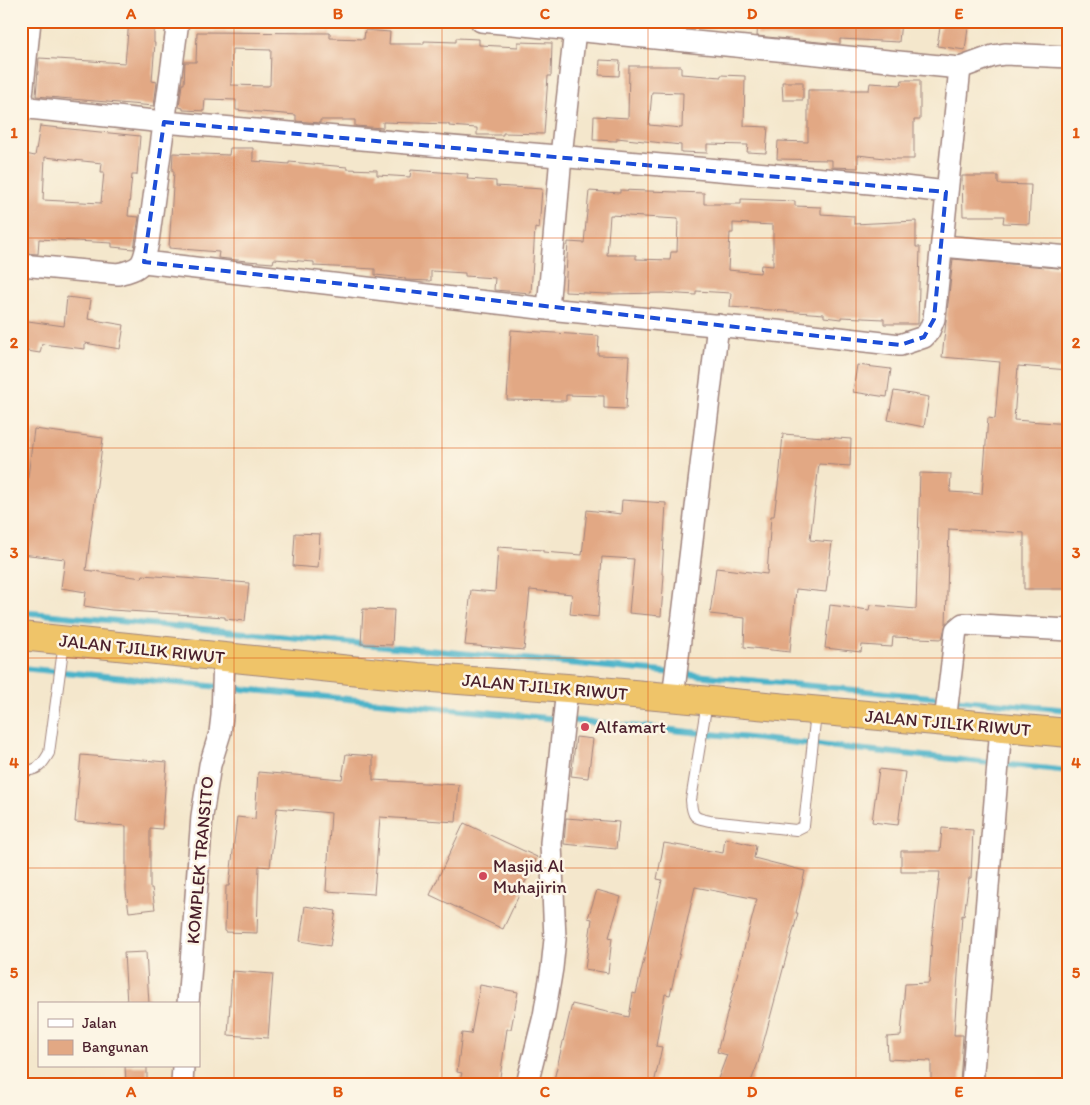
<svg xmlns="http://www.w3.org/2000/svg" width="1090" height="1105" font-family="Itim,sans-serif">
<rect width="100%" height="100%" fill="#fcf5e5"/>
<filter id="ink" filterUnits="userSpaceOnUse"><feTurbulence type="fractalNoise" baseFrequency=".02" numOctaves="2"/><feDisplacementMap in="SourceGraphic" scale="10" xChannelSelector="R" yChannelSelector="G"/><feConvolveMatrix kernelMatrix="1 2 1 2 8 2 1 2 1" color-interpolation-filters="sRGB"/></filter>
<filter id="wash" filterUnits="userSpaceOnUse"><feTurbulence type="fractalNoise" baseFrequency=".0096" numOctaves="4" result="noise"/><feDisplacementMap in="SourceGraphic" scale="20" xChannelSelector="R" yChannelSelector="G"/><feGaussianBlur stdDeviation="1.12" result="paint"/><feColorMatrix in="noise" values="0 0 0 0 0 0 0 0 0 0 0 0 0 0 0 0 0 1.4 0 .05"/><feComposite in="paint" operator="in"/></filter>
<g filter="url(#wash)">
<rect width="100%" height="100%" fill="#f4e7cc"/>
<g fill="none" stroke-linecap="round" stroke-linejoin="round">
<g stroke="#4bb3c9" stroke-width="6">
<polyline points="21,612 1069,710"/>
<polyline points="21,668 662,729 1069,771"/>
</g>
</g>
<g id="blocks">
<g fill="#e2a884" fill-rule="evenodd">
<polygon points="129,21 154,21 154,43 155,43 152,81 157,82 154,106 36,96 39,58 125,63"/>
<polygon points="758,21 901,21 899,42 840,39 840,44 757,36"/>
<polygon points="941,21 969,21 965,50 937,46"/>
<path d="M 365,30 L 390,32 L 389,44 L 424,44 L 424,41 L 456,42 L 456,38 L 479,39 L 479,45 L 518,47 L 518,42 L 552,43 L 551,76 L 548,76 L 544,134 L 503,133 L 503,135 L 477,135 L 477,128 L 449,126 L 449,124 L 383,122 L 383,128 L 355,126 L 355,120 L 320,120 L 320,123 L 296,121 L 296,115 L 236,110 L 236,100 L 205,99 L 204,111 L 183,110 L 183,108 L 179,107 L 182,84 L 184,84 L 185,62 L 196,62 L 197,32 L 330,33 L 330,38 L 364,39 ZM 232,49 L 271,50 L 270,85 L 268,86 L 231,85 Z"/>
<polygon points="600,60 620,61 619,76 599,75"/>
<path d="M 629,66 L 681,66 L 681,74 L 721,77 L 721,75 L 745,76 L 744,126 L 768,127 L 766,153 L 747,152 L 748,145 L 707,144 L 707,153 L 681,152 L 681,145 L 617,138 L 617,141 L 593,140 L 594,116 L 628,118 ZM 652,92 L 683,93 L 682,128 L 649,125 Z"/>
<polygon points="902,80 920,80 920,120 914,120 914,159 894,159 858,155 858,168 832,167 832,160 777,159 778,141 808,142 808,90 869,90 870,83 901,85"/>
<polygon points="782,82 803,82 803,100 783,100"/>
<path d="M 40,126 L 140,136 L 137,175 L 132,175 L 128,216 L 139,217 L 134,249 L 112,247 L 112,243 L 39,239 L 38,254 L 21,253 L 21,153 L 35,156 ZM 45,157 L 102,163 L 101,172 L 104,172 L 101,203 L 43,200 Z"/>
<polygon points="230,148 253,148 253,161 289,164 289,162 347,167 347,169 377,170 377,175 410,177 411,170 468,174 467,179 496,181 496,186 542,189 539,229 535,228 531,293 494,290 495,278 465,276 465,273 431,271 431,281 405,280 405,278 375,275 375,269 314,266 314,262 274,259 273,263 247,261 218,258 219,252 169,248 174,171 172,171 173,153 229,155"/>
<polygon points="962,176 998,176 998,184 1031,185 1029,224 1003,223 1004,216 963,216"/>
<path d="M 620,190 L 704,193 L 704,204 L 741,204 L 741,199 L 795,201 L 795,206 L 821,207 L 821,214 L 854,216 L 854,224 L 916,221 L 916,247 L 920,247 L 918,324 L 884,324 L 884,319 L 841,317 L 841,319 L 824,317 L 824,314 L 730,307 L 731,293 L 696,291 L 696,295 L 663,293 L 606,294 L 565,292 L 568,242 L 584,243 L 589,191 L 620,193 ZM 610,215 L 678,219 L 677,252 L 671,252 L 670,260 L 636,259 L 636,255 L 607,255 ZM 733,223 L 773,225 L 773,266 L 761,265 L 760,273 L 728,270 L 730,233 L 733,233 Z"/>
<polygon points="953,259 1069,269 1069,370 1018,366 1014,420 1069,424 1069,589 1024,589 1024,533 949,529 946,624 942,639 893,637 892,647 862,645 861,652 825,648 830,605 869,610 870,605 916,609 920,473 951,474 950,492 982,494 988,418 995,419 1000,362 942,357"/>
<polygon points="67,297 91,300 88,319 124,325 120,349 85,343 85,349 42,344 40,353 21,350 21,320 64,326"/>
<polygon points="511,330 599,336 598,355 629,356 626,409 604,408 604,396 566,395 566,401 507,400"/>
<polygon points="857,365 891,369 887,397 853,392"/>
<polygon points="894,391 929,397 924,427 888,420"/>
<polygon points="34,429 103,438 86,570 142,578 143,575 249,583 245,621 225,619 225,617 111,610 84,606 86,592 61,588 65,559 21,554 21,532"/>
<polygon points="783,434 851,439 850,466 819,464 810,540 832,542 826,592 796,589 790,652 744,647 745,618 710,614 716,568 767,574 771,516 774,516 780,469"/>
<polygon points="622,500 666,503 662,574 664,575 661,616 629,613 634,559 602,557 598,617 570,614 572,594 530,590 524,650 465,645 471,590 495,592 498,547 543,550 543,552 582,555 587,510 621,514"/>
<polygon points="295,533 320,534 318,568 293,566"/>
<polygon points="363,609 394,610 392,645 361,644"/>
<polygon points="576,737 593,739 588,778 571,776"/>
<polygon points="346,754 373,756 373,780 459,785 456,822 380,817 374,894 326,891 331,813 277,808 270,867 259,866 257,933 225,932 226,886 229,886 237,817 255,819 258,772 342,779"/>
<polygon points="81,755 167,762 162,829 150,828 150,888 152,888 155,909 129,912 126,891 126,826 75,822"/>
<polygon points="879,769 905,772 898,825 872,822"/>
<polygon points="566,818 619,822 616,849 564,844"/>
<polygon points="464,823 537,857 503,929 430,895"/>
<polygon points="942,828 973,830 971,878 969,878 964,916 962,915 954,1035 963,1035 960,1084 931,1084 931,1061 888,1059 887,1037 901,1036 905,984 929,983 932,937 940,872 901,872 901,851 940,851"/>
<polygon points="725,838 756,846 754,858 805,871 796,913 798,913 758,1063 750,1084 716,1084 727,1055 717,1052 757,899 695,887 670,995 665,994 656,1046 662,1047 654,1084 553,1084 572,1004 629,1017 633,993 636,994 662,880 657,879 664,843 723,853"/>
<polygon points="597,890 621,897 609,937 612,938 608,973 585,969 592,919 588,918"/>
<polygon points="305,906 336,911 330,946 300,941"/>
<polygon points="146,952 149,1004 127,1004 124,953"/>
<polygon points="232,971 273,974 268,1038 228,1035"/>
<polygon points="480,985 518,992 511,1029 507,1029 499,1084 459,1084 462,1073 457,1072 462,1033 471,1034"/>
<polygon points="125,1066 147,1066 147,1084 126,1084"/>
</g>
</g>
</g>
<g filter="url(#ink)">
<use href="#blocks" fill-opacity="0" stroke="#9f837c" stroke-width="1"/>
<g fill="none" stroke-linecap="round" stroke-linejoin="round">
<defs>
<g id="service">
<path d="M 707,702 L 691,800 C 692,817 694,818 710,821 L 796,830 L 804,826 L 816,712"/>
<path d="M 21,771 C 37,771 41,767 49,753 L 64,642"/>
</g>
<g id="minor">
<polyline points="30,21 22,96 24,103 29,108 164,122 870,183 946,192"/>
<polyline points="481,21 960,68 993,56 1005,54 1069,57"/>
<polyline points="942,246 1069,257"/>
<polyline points="144,262 548,309 796,333 900,345 924,337 929,331 934,319 960,68"/>
<path d="M 21,265 L 118,274 C 142,268 143,266 148,242 L 178,21"/>
<polyline points="548,309 561,156 576,21"/>
<polyline points="673,698 718,325"/>
<polyline points="945,722 955,638 956,630 963,624 1069,630"/>
<polyline points="188,1004 202,816 210,765 220,733 222,716 224,658"/>
<polyline points="182,1084 183,1066"/>
<polyline points="527,1084 544,1016 552,968 555,939 551,843 567,688"/>
<polyline points="972,1084 1001,727"/>
</g>
<polyline id="trunk" points="21,636 418,677 567,688 1069,733"/>
</defs>
<use href="#service" stroke="#9f837c" stroke-width="12"/>
<use href="#minor" stroke="#9f837c" stroke-width="24"/>
<use href="#trunk" stroke="#9f837c" stroke-width="30"/>
<use href="#service" stroke="#fff" stroke-width="10"/>
<use href="#minor" stroke="#fff" stroke-width="21"/>
<use href="#trunk" stroke="#efc469" stroke-width="28"/>
</g>
</g>
<path fill="none" stroke="#1d4ed8" stroke-width="4" stroke-dasharray="10 6" stroke-linejoin="round" d="M 164,122 L 946,192 L 934,319 L 924,337 L 900,345 L 144,262 Z"/>
<path fill="none" stroke="#e0560e" stroke-width="1" stroke-opacity="0.55" d="M 234,21 L 234,1084M 442,21 L 442,1084M 648,21 L 648,1084M 856,21 L 856,1084M 21,238 L 1069,238M 21,448 L 1069,448M 21,658 L 1069,658M 21,868 L 1069,868"/>
<g fill="#d1495b" stroke="#fcf5e5" stroke-width="2">
<circle cx="585" cy="727" r="5"/>
<circle cx="483" cy="876" r="5"/>
</g>
<g text-anchor="middle" dominant-baseline="central" stroke-width="5" stroke-linejoin="round" paint-order="stroke">
<g font-size="18" fill="#4a1f2b" stroke="#fcf5e5">
<text transform="translate(142 649) rotate(6)">JALAN TJILIK RIWUT</text>
<text transform="translate(545 687) rotate(5)">JALAN TJILIK RIWUT</text>
<text transform="translate(948 723) rotate(5)">JALAN TJILIK RIWUT</text>
<text transform="translate(200 860) rotate(-85)">KOMPLEK TRANSITO</text>
</g>
<g font-size="18" fill="#4a1f2b" stroke="#fcf5e5" text-anchor="start">
<text x="595" y="727">Alfamart</text>
<text x="493" y="866">Masjid Al<tspan x="493" dy="21">Muhajirin</tspan></text>
</g>
</g>
<rect width="1090" height="1105" fill="none" stroke="#fcf5e5" stroke-width="55"/>
<rect x="38" y="1002" width="162" height="65" fill="#fcf5e5" stroke="#b59f9b"/>
<rect x="48" y="1019" width="25" height="8" fill="#ffffff" stroke="#b59f9b"/>
<text x="82" y="1028" font-size="15" fill="#4a1f2b">Jalan</text>
<rect x="48" y="1040" width="25" height="15" fill="#e2a884" stroke="#b59f9b"/>
<text x="82" y="1052" font-size="15" fill="#4a1f2b">Bangunan</text>
<rect x="28" y="28" width="1034" height="1050" fill="none" stroke="#e0560e" stroke-width="2"/>
<g font-size="16" text-anchor="middle" font-weight="bold" fill="#e0560e">
<text x="131" y="19">A</text>
<text x="338" y="19">B</text>
<text x="545" y="19">C</text>
<text x="752" y="19">D</text>
<text x="959" y="19">E</text>
<text x="14" y="138">1</text>
<text x="1076" y="138">1</text>
<text x="14" y="348">2</text>
<text x="1076" y="348">2</text>
<text x="14" y="558">3</text>
<text x="1076" y="558">3</text>
<text x="14" y="768">4</text>
<text x="1076" y="768">4</text>
<text x="14" y="978">5</text>
<text x="1076" y="978">5</text>
<text x="131" y="1097">A</text>
<text x="338" y="1097">B</text>
<text x="545" y="1097">C</text>
<text x="752" y="1097">D</text>
<text x="959" y="1097">E</text>
</g>
</svg>
